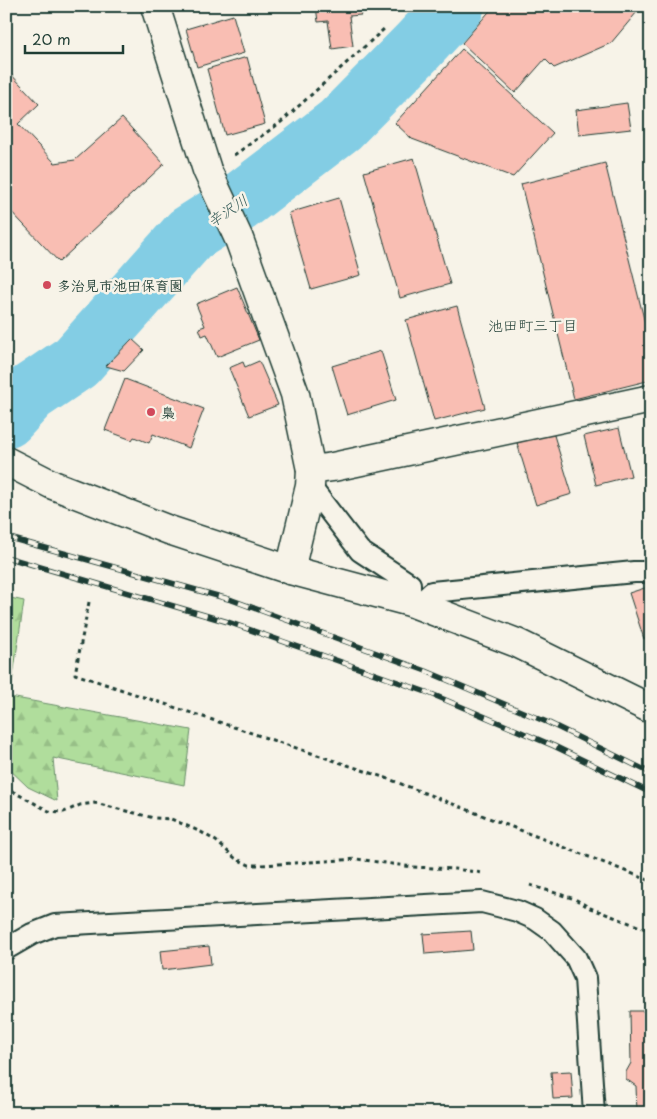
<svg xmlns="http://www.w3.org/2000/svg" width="657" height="1119" font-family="'Playpen Sans','Klee One',sans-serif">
<defs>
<pattern id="forest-firs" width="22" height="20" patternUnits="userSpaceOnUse" patternTransform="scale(1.25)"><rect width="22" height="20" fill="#b0dd9c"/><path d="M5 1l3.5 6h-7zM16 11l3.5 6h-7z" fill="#97bf87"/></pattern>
</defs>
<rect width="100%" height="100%" fill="#f7f3e8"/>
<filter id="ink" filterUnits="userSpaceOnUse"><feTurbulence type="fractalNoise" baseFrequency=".02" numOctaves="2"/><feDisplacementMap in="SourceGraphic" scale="10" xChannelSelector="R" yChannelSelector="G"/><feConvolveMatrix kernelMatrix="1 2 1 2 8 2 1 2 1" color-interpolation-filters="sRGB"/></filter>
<g filter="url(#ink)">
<polygon fill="url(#forest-firs)" stroke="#688d68" points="6,597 24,601 10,697 191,730 184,785 53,758 57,801 28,787 6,766"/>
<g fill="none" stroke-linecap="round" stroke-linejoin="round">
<polyline stroke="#83cde4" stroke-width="59" points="6,419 30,393 76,362 190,234 237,204 340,125 418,46 455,6"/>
</g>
<g fill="#f9beb3" stroke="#1f3d34">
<polygon points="316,6 360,6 361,15 349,16 353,46 332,49 328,21 318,22"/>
<polygon points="494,6 642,6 611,43 554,68 545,59 515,93 462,43"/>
<polygon points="233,15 244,53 197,67 186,29"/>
<polygon points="462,49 553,133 513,177 412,139 395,123"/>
<polygon points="247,57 265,124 225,135 207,69"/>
<polygon points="6,69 39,104 18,124 55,163 75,160 122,118 164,164 59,262 6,206"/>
<polygon points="627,103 631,129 579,135 576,110"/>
<polygon points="414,158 450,284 400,298 364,172"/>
<polygon points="605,163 651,347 651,380 574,399 521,184"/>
<polygon points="339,198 361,275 311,289 289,213"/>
<polygon points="237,287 259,340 217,357 207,334 202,336 199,328 205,326 196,304"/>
<polygon points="457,306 485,408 434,421 406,320"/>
<polygon points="132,339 144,350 124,371 106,366"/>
<polygon points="381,351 396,400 347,415 332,366"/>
<polygon points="259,361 278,405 249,416 229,368 243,362 245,367"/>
<polygon points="125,379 204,409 189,448 153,434 149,443 134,437 132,440 105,430"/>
<polygon points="619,428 631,476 596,485 584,436"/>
<polygon points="553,432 572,494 536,505 517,443"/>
<polygon points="651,586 651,637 644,639 629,593"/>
<polygon points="471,931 473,950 425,954 423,934"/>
<polygon points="209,946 211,964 162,970 160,951"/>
<polygon points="630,1011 651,1011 651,1113 637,1113 636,1086 626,1079 626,1072 631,1063"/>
<polygon points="571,1071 573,1098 553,1099 551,1072"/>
</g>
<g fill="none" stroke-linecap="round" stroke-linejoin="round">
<defs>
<g id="lane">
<polyline points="310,486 360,551 410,584 410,602"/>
<polyline points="418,605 432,592 634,572 651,572"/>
<polyline points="6,949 32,934 55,925 482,902 517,911 535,919 552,931 576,958 585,978 594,1113"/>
</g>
<g id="street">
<polyline points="155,6 207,170 239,239 295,394 311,470"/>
<polyline points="290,570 310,486 311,470 333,467 651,399"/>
</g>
<polyline id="secondary" points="6,461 53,485 169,530 290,570 410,602 517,643 651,709"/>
</defs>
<use href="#lane" stroke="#1f3d34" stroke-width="24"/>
<use href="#street" stroke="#1f3d34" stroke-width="31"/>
<use href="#secondary" stroke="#1f3d34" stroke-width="31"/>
<g stroke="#1f3d34" stroke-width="3" stroke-dasharray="4 4" stroke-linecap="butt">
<polyline points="234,155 280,123 384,29"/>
<polyline points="89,602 75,674 386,778 651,881"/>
<polyline points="6,786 8,789 49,811 64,812 80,805 95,803 154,818 171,819 201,832 216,841 235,858 249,865 260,865 357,859 413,867 455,869 483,873"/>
<polyline points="530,885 575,899 590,908 651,931"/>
</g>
<use href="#lane" stroke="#f7f3e8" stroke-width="20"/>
<use href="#street" stroke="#f7f3e8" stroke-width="28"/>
<use href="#secondary" stroke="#f7f3e8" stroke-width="28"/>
<defs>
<g id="rail">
<polyline points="6,537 232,600 426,671 549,723 651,773"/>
<polyline points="6,557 228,622 429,693 554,746 651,793"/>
</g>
</defs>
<use href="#rail" stroke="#1f3d34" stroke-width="5.5"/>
<use href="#rail" stroke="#f7f3e8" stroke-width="4" stroke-dasharray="11" stroke-linecap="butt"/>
</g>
</g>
<g fill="#d1495b" stroke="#f7f3e8" stroke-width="2">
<circle cx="47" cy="285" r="5"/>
<circle cx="151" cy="412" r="5"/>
</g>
<g text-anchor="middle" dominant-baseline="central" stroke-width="5" stroke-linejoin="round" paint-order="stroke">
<g font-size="14" font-weight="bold" fill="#1f3d34" stroke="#f7f3e8" text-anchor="start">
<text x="57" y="285">多治見市池田保育園</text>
<text x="161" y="412">梟</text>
</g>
<g font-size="15" font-style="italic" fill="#335a57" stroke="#f7f3e8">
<text transform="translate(227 210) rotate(-34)">辛沢川</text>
</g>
<g font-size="15" fill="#1f3d34" stroke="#f7f3e8">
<text x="533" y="324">池田町三丁目</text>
</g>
</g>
<rect width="657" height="1119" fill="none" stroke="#f7f3e8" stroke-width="25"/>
<rect x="12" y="12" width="632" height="1094" fill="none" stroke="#1f3d34" stroke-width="2" filter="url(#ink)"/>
<path d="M25 45v8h98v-8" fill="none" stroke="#1f3d34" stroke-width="2.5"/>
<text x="32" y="45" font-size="15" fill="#1f3d34" stroke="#f7f3e8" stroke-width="4" paint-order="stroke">20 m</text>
</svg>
